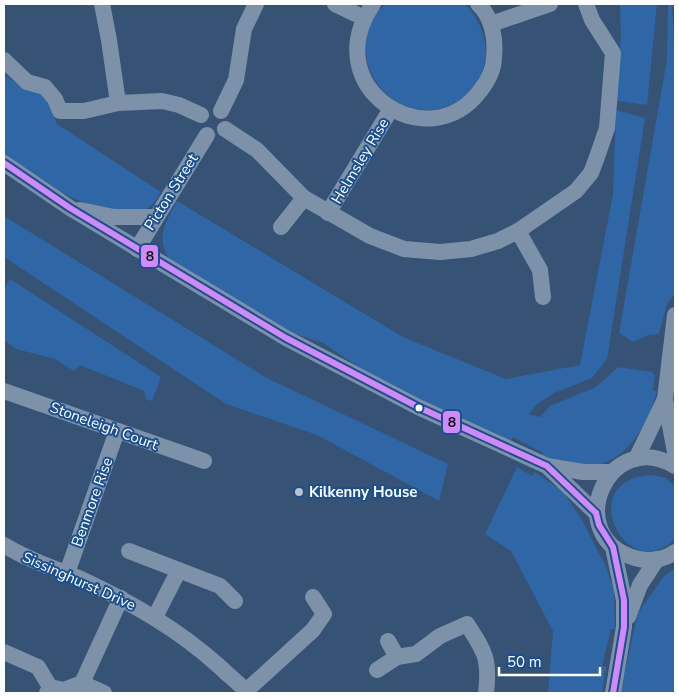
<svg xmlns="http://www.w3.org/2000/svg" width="679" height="697" font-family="'Nunito Sans',sans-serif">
<rect width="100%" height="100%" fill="#365274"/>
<g fill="#2f66a5">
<path d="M 386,4 L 465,4 C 493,33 495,79 457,102 C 417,125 371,97 366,54 C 363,36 371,15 386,4 Z"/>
<polygon points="620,4 657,4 647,105 617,101 621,35"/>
<polygon points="668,4 672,4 675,65 675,294 667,304 659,334 648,335 633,342 619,333 667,59"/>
<path d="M 4,75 L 24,88 L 39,92 L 49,103 L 57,124 L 161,192 C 157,198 153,206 146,209 C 136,214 126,212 116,210 C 66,202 45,183 4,155 Z"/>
<path d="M 616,110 L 645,118 L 607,359 L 592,378 L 554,393 L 537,404 L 529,414 L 540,417 L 550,406 L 596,387 L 618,367 L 653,372 L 652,374 L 655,374 L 653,391 L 657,391 C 648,425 625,468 583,466 C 570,465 555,460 541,457 L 543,453 L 513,437 L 510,443 L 378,380 L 323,343 L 281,329 L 171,264 C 156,237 163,227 177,201 L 403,337 L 506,379 L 580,365 L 613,194 Z"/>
<polygon points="4,216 267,378 448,464 439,501 317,435 226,404 4,257"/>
<polygon points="10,279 161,377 152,401 146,399 144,391 80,365 74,371 55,359 16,349 4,340 4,288"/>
<polygon points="517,467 532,476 534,472 563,491 582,520 606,567 614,590 615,629 611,629 602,666 606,667 602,693 548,693 553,631 511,551 485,534"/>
<path d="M 653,475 L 665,478 L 675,486 L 675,539 C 625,588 572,477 653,475 Z"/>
<polygon points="675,568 675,693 620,693 638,613 664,576"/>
</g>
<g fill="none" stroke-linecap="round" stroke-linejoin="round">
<g stroke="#7d92a8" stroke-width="16">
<polyline points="102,4 109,40 118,103"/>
<polyline points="335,4 364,18"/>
<path d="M 373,4 C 316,87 428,160 480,91 C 488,81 494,70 494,57 C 496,38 492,17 478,4"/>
<polyline points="491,24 550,4"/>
<polyline points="4,60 27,82 45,87 55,99 60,111 84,111 118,103 162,101 179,105 201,115"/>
<polyline points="221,111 236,80 244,29 256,4"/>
<polyline points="225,129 257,150 304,198 370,236 404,249 440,252 471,249 498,241 518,231 576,191 591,173 597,157 607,128 613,53 592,20 586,4"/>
<polyline points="4,163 70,208 286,338 418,407 547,466 583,472 612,472"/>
<polyline points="80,210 114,217 155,217"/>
<polyline points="328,213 391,109"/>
<polyline points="281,227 304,198"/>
<polyline points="518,231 540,270 543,297"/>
<polyline points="137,249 207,135"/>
<polyline points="675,315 665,399 675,452"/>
<polyline points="4,391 204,461"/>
<polyline points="636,459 665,399"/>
<polyline points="547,466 596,513"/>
<path d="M 675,466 C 607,426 561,537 635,558 C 648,562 664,560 675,552"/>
<path d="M 4,545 C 28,560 54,568 81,579 C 132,603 178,629 220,667 C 229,676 240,684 248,693"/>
<polyline points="613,547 624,600 624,627 613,693"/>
<polyline points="129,551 220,586 235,601"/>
<polyline points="67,573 117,431"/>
<polyline points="155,617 179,570"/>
<polyline points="628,617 640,585 657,559"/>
<polyline points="388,641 397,657"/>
<polyline points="4,652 38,667 50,687"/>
<path d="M 377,670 L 397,657 L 416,654 L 440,636 L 467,624 C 485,652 490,659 486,693"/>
<polyline points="82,683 104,693"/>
<polyline points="246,691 313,630 324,614 313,597"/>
<polyline points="47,693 50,687 64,690 82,683 121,598"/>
</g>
<defs>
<g id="bus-1">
<polyline points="4,163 70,208 286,338 418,407 547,466 596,513"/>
<polyline points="596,513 599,525 613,547 624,600 624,627 613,693"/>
</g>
</defs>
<use href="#bus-1" stroke="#1b4f8f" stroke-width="10"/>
<use href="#bus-1" stroke="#d089f6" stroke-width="6"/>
</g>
<circle fill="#fff" stroke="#1b4f8f" stroke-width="2" cx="419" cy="408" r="4.5"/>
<circle fill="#b9c2ce" stroke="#1b4f8f" stroke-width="2" cx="299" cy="492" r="5"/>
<g text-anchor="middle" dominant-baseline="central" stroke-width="4" stroke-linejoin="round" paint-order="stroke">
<g font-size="15" fill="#fff" stroke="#1b4f8f">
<text transform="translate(360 161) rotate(-59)">Helmsley Rise</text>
<text transform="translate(171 192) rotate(-58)">Picton Street</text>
<text transform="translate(104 426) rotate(20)">Stoneleigh Court</text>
<text transform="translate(92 502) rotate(-70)">Benmore Rise</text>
<text transform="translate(79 581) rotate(24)">Sissinghurst Drive</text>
</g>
<g font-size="15" font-weight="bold" fill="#fff" stroke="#1b4f8f" text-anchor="start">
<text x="309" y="492">Kilkenny House</text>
</g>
</g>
<g stroke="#1b4f8f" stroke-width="2">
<rect x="140" y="244" width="19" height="24" rx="5" fill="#d089f6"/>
<rect x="442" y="410" width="19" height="24" rx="5" fill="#d089f6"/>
</g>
<g font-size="14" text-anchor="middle" font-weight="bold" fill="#111">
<text x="150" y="261">8</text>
<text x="452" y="427">8</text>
</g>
<rect width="679" height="697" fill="none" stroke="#ffffff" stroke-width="10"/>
<path d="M499 667v8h101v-8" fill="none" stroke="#ffffff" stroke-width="2.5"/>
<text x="507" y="667" font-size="15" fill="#ffffff" stroke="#1b4f8f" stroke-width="4" paint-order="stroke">50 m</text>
</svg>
